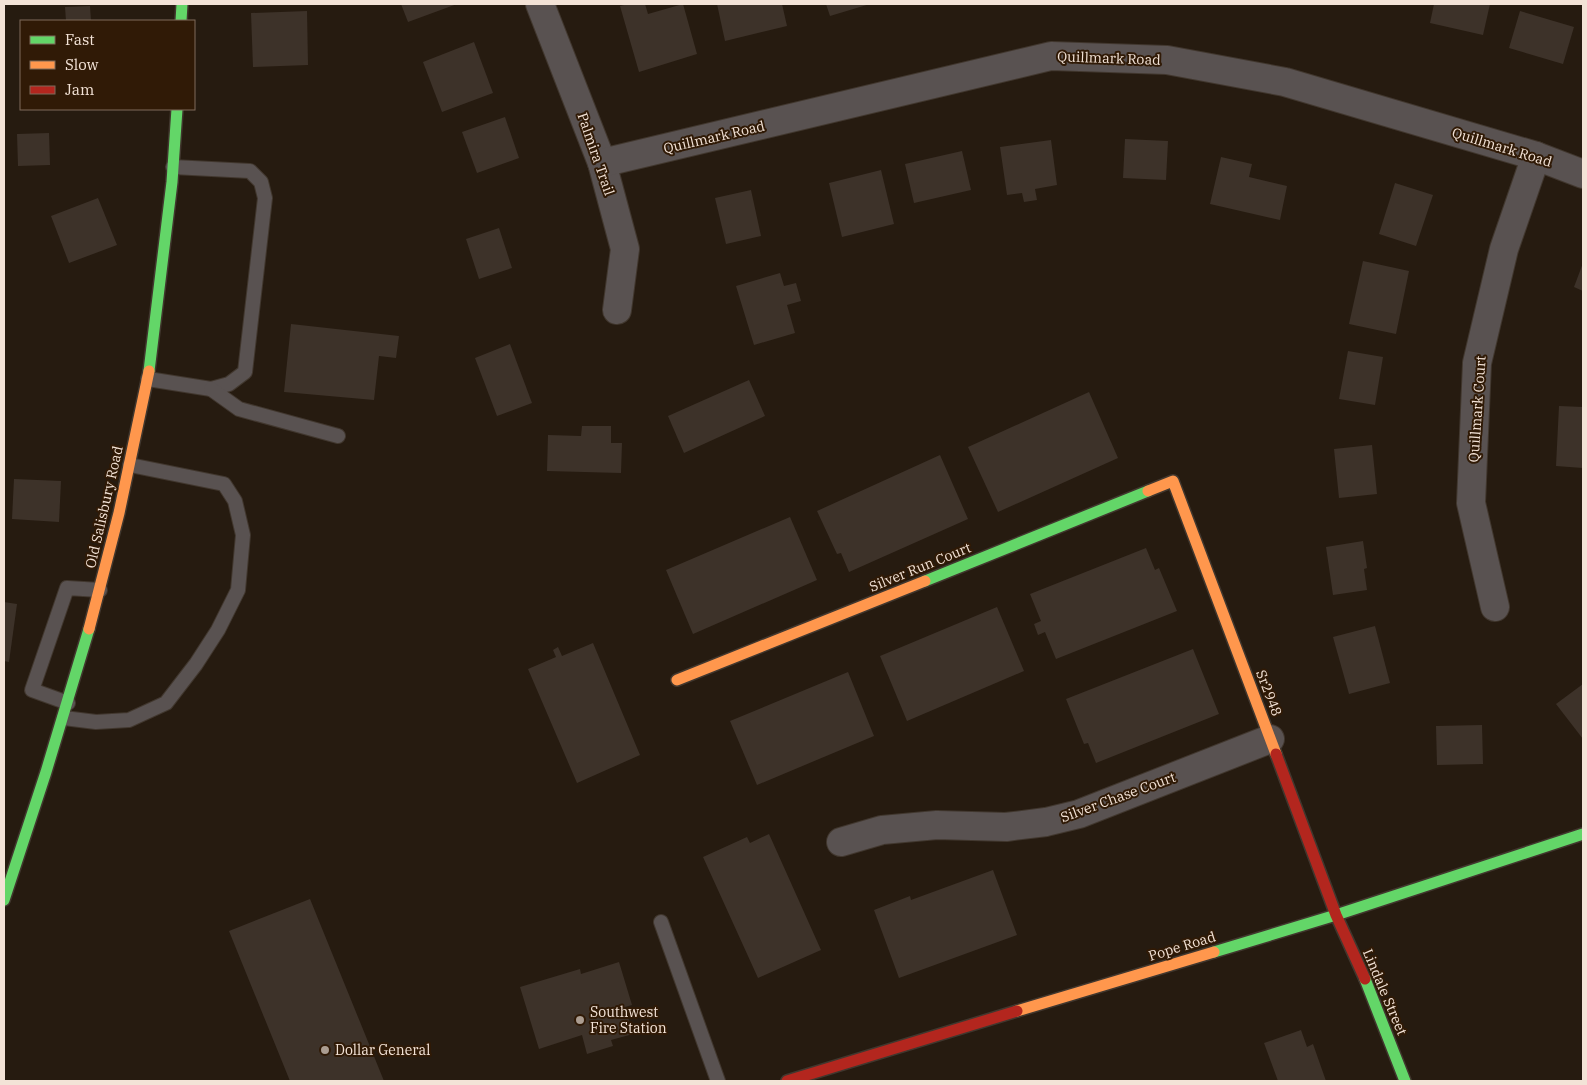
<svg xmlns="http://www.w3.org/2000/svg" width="1587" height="1085" font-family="'IBM Plex Serif',serif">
<rect width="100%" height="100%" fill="#261b10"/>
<g fill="#3d3229">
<polygon points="401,4 457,4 408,22"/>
<polygon points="628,4 645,4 648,14 683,4 697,54 639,72 620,6"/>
<polygon points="717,4 782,4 787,26 725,41"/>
<polygon points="826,4 870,4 830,16"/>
<polygon points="1434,4 1490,4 1483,35 1430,23"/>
<polygon points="90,6 91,21 66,21 65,7"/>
<polygon points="307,11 308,65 253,67 251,13"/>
<polygon points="1520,11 1574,27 1563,64 1509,48"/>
<polygon points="474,42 493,93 442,112 423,62"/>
<polygon points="505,117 519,158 477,173 462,132"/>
<polygon points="49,133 50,165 18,166 17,134"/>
<polygon points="1125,139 1168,141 1166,180 1123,178"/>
<polygon points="1051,140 1057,185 1035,189 1037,200 1024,202 1022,193 1007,195 1000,147"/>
<polygon points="962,151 971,190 914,203 905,164"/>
<polygon points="1221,157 1252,164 1249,177 1287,186 1280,220 1210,204"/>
<polygon points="881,170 894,224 842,237 829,183"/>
<polygon points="1395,183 1433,195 1416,246 1379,234"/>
<polygon points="751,190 761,236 726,244 715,198"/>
<polygon points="98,198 117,245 69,263 51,216"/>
<polygon points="499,228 512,268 479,279 466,239"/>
<polygon points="1363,261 1409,271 1396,334 1349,324"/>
<polygon points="1583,263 1583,291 1574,287"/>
<polygon points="780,273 784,286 796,283 801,301 787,305 795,333 754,345 736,286"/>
<polygon points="291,324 399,336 396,358 379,356 374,400 284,392"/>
<polygon points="510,344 532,403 497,416 475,358"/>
<polygon points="1348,351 1383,357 1375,405 1339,399"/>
<polygon points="749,380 765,416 684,453 668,416"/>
<polygon points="1089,392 1118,458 998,512 968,447"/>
<polygon points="1559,406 1583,407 1583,468 1556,466"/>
<polygon points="582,426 611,426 611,443 622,443 621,473 547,471 548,435 581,436"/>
<polygon points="1372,445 1377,494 1339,498 1334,449"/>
<polygon points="940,455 968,519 849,572 841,553 837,554 817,511"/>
<polygon points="14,479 61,481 59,522 12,519"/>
<polygon points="790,517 817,580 693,634 666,570"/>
<polygon points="1363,541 1367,568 1364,569 1367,590 1333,595 1326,547"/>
<polygon points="1146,548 1155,570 1159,568 1177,611 1056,659 1045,632 1038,635 1034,624 1041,621 1030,594"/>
<polygon points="4,602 17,604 9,662 4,661"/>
<polygon points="997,607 1024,671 907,721 880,656"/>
<polygon points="1375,626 1390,683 1349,694 1333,637"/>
<polygon points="593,643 640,755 577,783 528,669 556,657 553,650 558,647 562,656"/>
<polygon points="1193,649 1219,714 1096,763 1088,743 1084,744 1066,699"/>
<polygon points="848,672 874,736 757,785 730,721"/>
<polygon points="1583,684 1583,739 1556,704"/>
<polygon points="1482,725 1483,764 1437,765 1436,726"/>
<polygon points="769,834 821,950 758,978 703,857 747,837 750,843"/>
<polygon points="993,870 1017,935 899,978 874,910 910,896 911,900"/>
<polygon points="310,899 384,1081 290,1081 229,931"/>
<polygon points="619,962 632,1005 625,1007 633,1034 611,1040 613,1046 587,1054 582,1035 539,1049 520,987 580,969 581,974"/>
<polygon points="1301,1030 1307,1047 1313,1044 1326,1081 1278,1081 1264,1043"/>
</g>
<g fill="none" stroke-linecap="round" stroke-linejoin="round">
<defs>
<g id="lane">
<polyline points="148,379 211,389 229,384 245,372 265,198 261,182 250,171 173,167"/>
<polyline points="211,389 239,409 338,436"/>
<polyline points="68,703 32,690 67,588 100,590"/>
<polyline points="64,718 96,722 129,720 166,703 196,664 218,630 238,590 243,535 235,501 224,484 130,465"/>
<polyline points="661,922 718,1081"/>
</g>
<g id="street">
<polyline points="540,4 602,163 625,249 617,310"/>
<polyline points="602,163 1051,56 1167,60 1285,82 1536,156 1583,174"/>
<polyline points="1495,607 1471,503 1477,363 1504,249 1536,156"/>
<polyline points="841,842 882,830 937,825 1006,827 1046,822 1079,814 1270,739"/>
</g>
<g id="fast">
<polyline points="181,21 182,4"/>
<polyline points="149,371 172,182 177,109"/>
<polyline points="925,581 1148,491"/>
<polyline points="4,900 46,772 89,629"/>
<polyline points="1214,952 1336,915 1583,834"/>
<polyline points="1365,979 1405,1081"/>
</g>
<g id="slow">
<polyline points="1148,491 1173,481 1276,754"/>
<polyline points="89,629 119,513 149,371"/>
<polyline points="677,680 925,581"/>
<polyline points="1017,1011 1214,952"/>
</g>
<g id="jam">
<polyline points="1276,754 1336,915 1365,979"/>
<polyline points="787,1081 1017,1011"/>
</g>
</defs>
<use href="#lane" stroke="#41372e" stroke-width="16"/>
<use href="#street" stroke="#41372e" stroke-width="30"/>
<use href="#fast" stroke="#41372e" stroke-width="14"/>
<use href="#slow" stroke="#41372e" stroke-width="14"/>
<use href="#jam" stroke="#41372e" stroke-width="14"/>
<use href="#lane" stroke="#595251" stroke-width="14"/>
<use href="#street" stroke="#595251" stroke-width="28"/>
<use href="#fast" stroke="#63d668" stroke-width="11"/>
<use href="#slow" stroke="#ff974d" stroke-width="11"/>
<use href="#jam" stroke="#b3261e" stroke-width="11"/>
</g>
<g fill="#ab9d91" stroke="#301a06" stroke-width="2">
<circle cx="580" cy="1020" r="5"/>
<circle cx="325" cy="1050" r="5"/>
</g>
<g text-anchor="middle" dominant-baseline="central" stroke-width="4" stroke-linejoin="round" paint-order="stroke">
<g font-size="14" fill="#f3e3d7" stroke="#301a06">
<text transform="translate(1109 58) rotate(2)">Quillmark Road</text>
<text transform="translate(714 137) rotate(-13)">Quillmark Road</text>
<text transform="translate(1502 147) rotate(17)">Quillmark Road</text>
<text transform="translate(596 154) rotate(71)">Palmira Trail</text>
<text transform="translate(1477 409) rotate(-86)">Quillmark Court</text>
<text transform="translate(104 507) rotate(-77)">Old Salisbury Road</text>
<text transform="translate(920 567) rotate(-22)">Silver Run Court</text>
<text transform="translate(1269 693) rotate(69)">Sr2948</text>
<text transform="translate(1118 797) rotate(-20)">Silver Chase Court</text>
<text transform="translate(1182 946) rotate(-17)">Pope Road</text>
<text transform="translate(1385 992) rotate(67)">Lindale Street</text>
</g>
<g font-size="14" fill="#f3e3d7" stroke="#301a06" text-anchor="start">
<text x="590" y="1012">Southwest<tspan x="590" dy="16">Fire Station</tspan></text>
<text x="335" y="1050">Dollar General</text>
</g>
</g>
<rect width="1587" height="1085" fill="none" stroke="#f3e3d7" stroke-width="10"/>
<rect x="20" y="20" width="175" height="90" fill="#301a06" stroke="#7e6a5a"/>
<rect x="30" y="36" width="25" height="8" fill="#63d668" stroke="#7e6a5a"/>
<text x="65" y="45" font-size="15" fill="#f3e3d7">Fast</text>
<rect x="30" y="61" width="25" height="8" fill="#ff974d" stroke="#7e6a5a"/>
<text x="65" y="70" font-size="15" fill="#f3e3d7">Slow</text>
<rect x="30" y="86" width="25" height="8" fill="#b3261e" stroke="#7e6a5a"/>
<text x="65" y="95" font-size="15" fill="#f3e3d7">Jam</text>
</svg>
